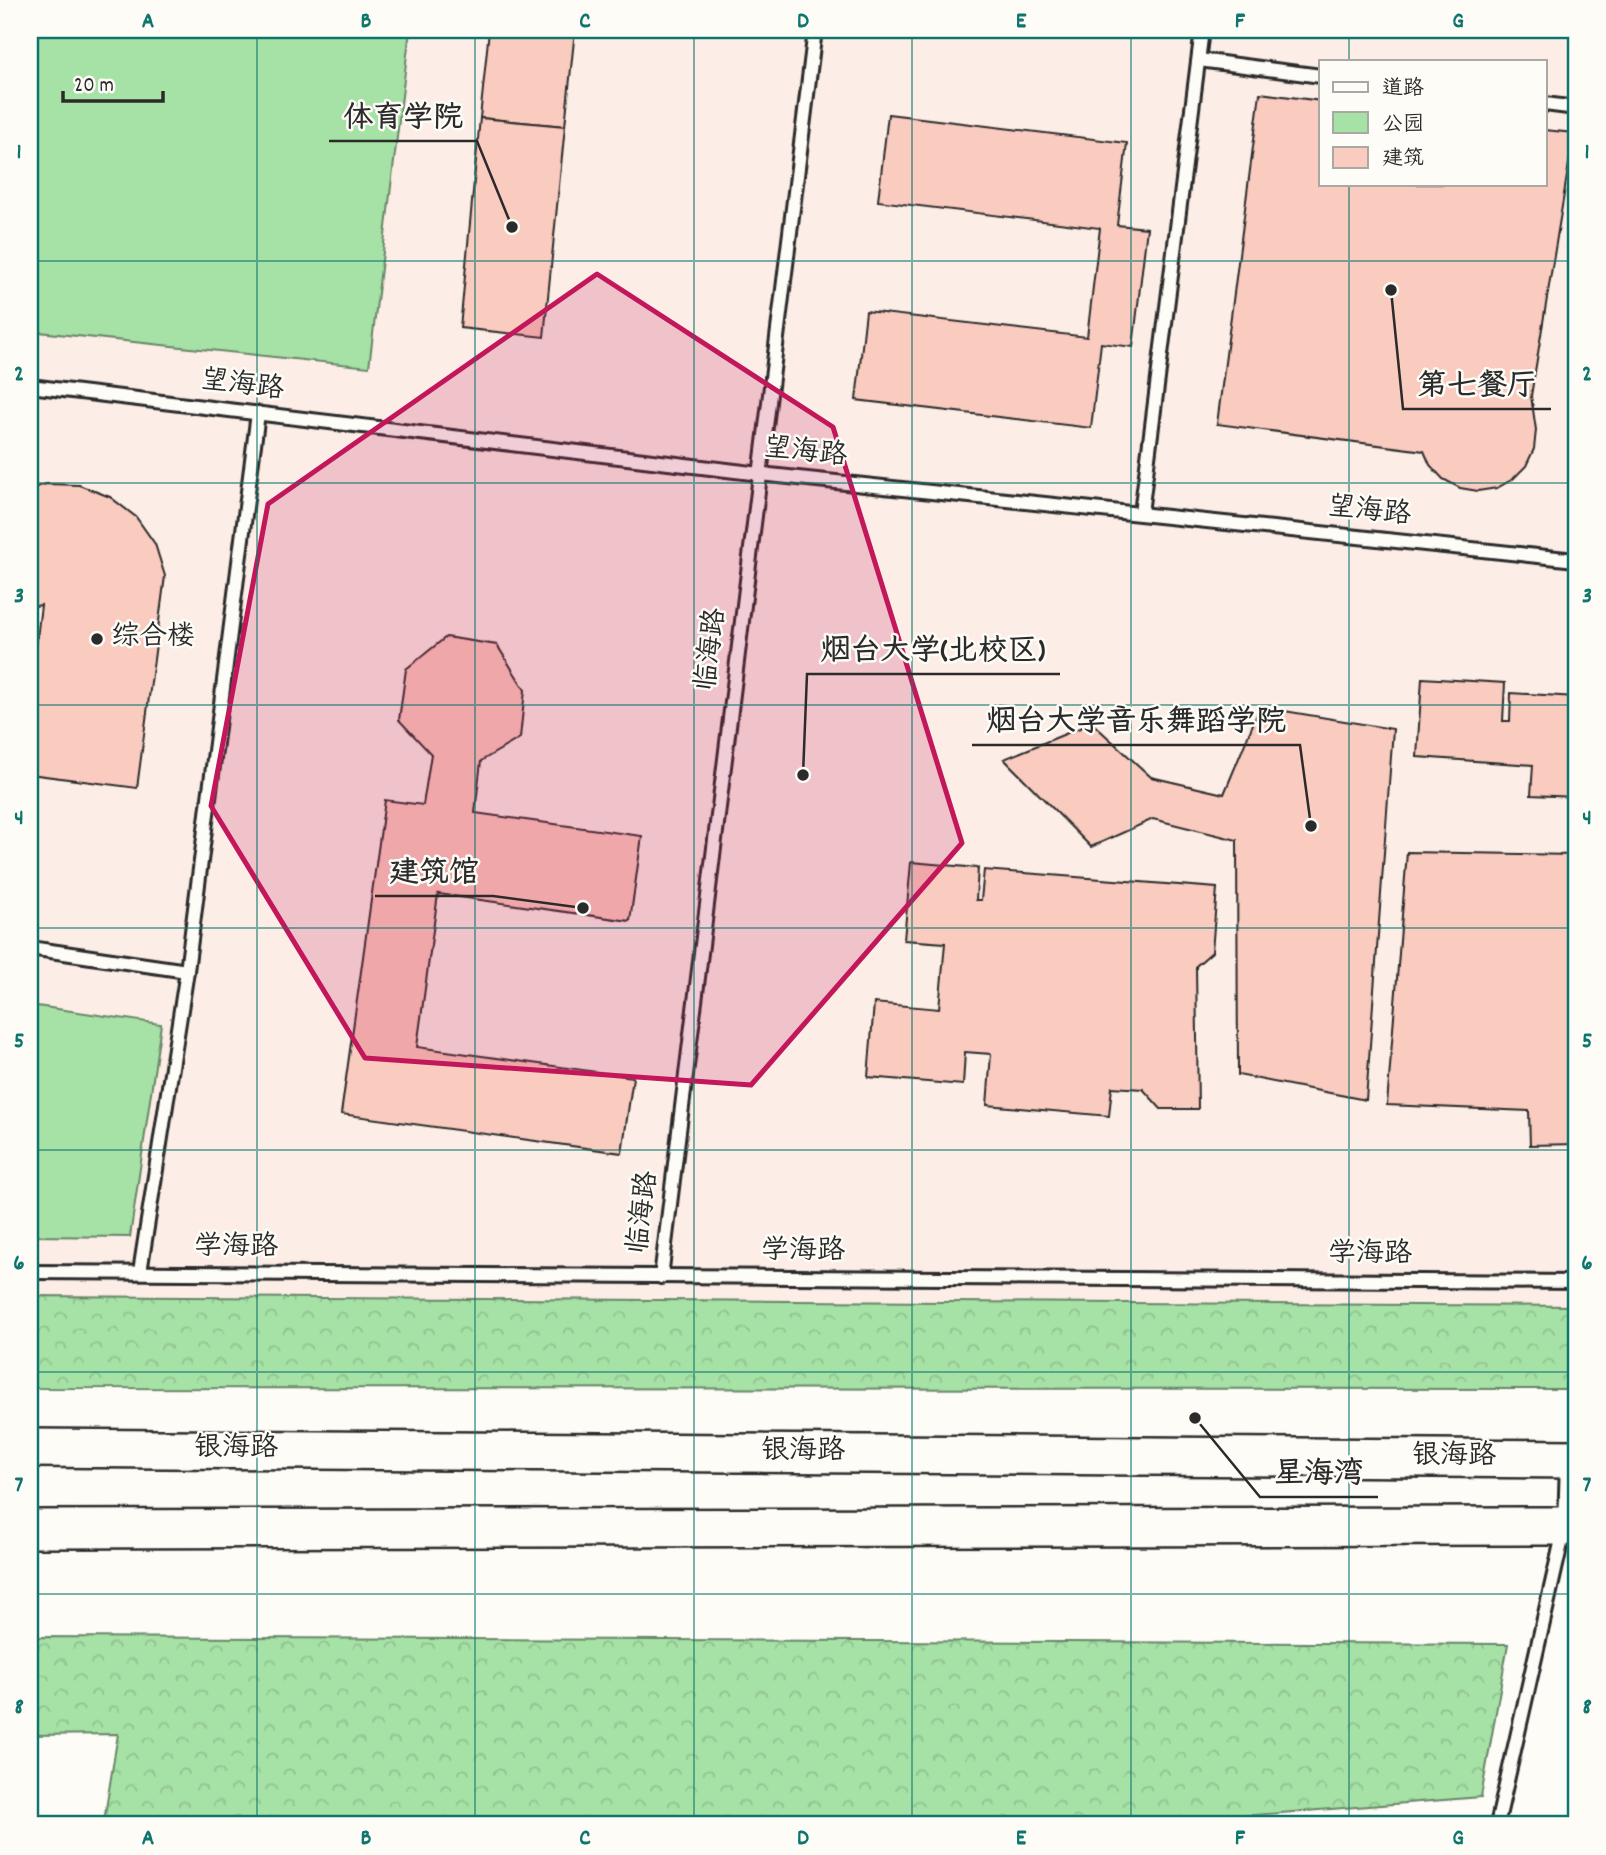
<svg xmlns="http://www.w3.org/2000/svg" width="1606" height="1855" font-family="Dekko,'LXGW WenKai TC',sans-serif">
<defs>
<pattern id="forest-crowns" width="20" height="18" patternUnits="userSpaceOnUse" patternTransform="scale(1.75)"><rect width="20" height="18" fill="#a6e1a6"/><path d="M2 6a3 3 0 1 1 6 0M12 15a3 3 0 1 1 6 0" fill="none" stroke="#8fc18f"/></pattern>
</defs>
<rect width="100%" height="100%" fill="#fdfcf7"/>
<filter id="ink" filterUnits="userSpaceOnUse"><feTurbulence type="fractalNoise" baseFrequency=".0143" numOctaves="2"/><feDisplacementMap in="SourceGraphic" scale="14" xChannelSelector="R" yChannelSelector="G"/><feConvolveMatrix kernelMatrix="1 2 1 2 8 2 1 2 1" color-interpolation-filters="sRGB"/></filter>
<g filter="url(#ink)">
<path fill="#fcede6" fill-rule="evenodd" d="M 30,30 L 1576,30 L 1576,1366 L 30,1369 ZM 1321,61 L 1545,61 L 1545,184 L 1321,184 Z"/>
<g fill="#a6e1a6" stroke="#688668" stroke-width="2">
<polygon points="30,30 410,30 369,367 30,331"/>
<polygon points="30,1005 161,1024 130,1237 30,1236"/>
</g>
<g fill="url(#forest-crowns)" stroke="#688668" stroke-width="2">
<polygon points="30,1296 1576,1306 1576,1389 30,1388"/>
<polygon points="30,1637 1508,1644 1481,1797 1229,1817 1225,1825 128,1825 104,1821 118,1734 30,1735"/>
</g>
<g fill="#facbbf" stroke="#2b2b2b" stroke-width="2">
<polygon points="489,30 575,30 565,126 480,118"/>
<polygon points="1260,93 1321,101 1321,184 1545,184 1545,130 1574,133 1531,396 1536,430 1534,449 1526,466 1513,479 1497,488 1478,491 1460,488 1443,479 1430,465 1424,451 1217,424"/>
<polygon points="888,114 1127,143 1117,225 1147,228 1133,347 1101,343 1091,428 856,400 866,311 1087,337 1100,228 878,201"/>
<polygon points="480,118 565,126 544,337 460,328"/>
<polygon points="46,484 79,485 110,497 136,517 155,544 165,576 137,788 30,774 30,671 33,672 41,605 30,607 30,489"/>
<polygon points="446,637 497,645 525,690 520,738 481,761 475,813 642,836 630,921 438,894 417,1047 633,1077 622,1153 341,1114 385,800 423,805 431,754 399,720 406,669"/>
<polygon points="1422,678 1505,683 1503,721 1510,721 1511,693 1576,697 1576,797 1531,795 1533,765 1417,757"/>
<polygon points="1260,707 1393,729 1366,1100 1238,1075 1237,840 1153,819 1091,847 1004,759 1092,723 1151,777 1224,794"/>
<polygon points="1407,852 1576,855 1576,1144 1530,1145 1529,1111 1387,1105"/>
<polygon points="911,862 978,868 976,900 981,900 984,870 1217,888 1212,952 1196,966 1198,1109 1161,1109 1143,1089 1112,1087 1109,1116 987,1105 991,1054 965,1052 963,1085 868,1077 874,1003 939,1009 945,943 904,940"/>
</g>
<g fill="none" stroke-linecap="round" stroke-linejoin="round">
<defs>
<g id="service">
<polyline points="1199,60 1321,76"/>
<polyline points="1545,104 1576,108"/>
<polyline points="30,386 760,474 1576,560"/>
<polyline points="1141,513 1202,30"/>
<polyline points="30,948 187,971"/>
<polyline points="30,1272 1576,1282"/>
<polyline points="140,1272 187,971 258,413"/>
<polyline points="661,1277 815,30"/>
<polyline points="1497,1825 1565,1526 1567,1462"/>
</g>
<g id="secondary">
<polyline points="30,1448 1576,1459"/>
<polyline points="30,1529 1576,1526"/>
</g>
</defs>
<use href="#service" stroke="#2b2b2b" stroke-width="18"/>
<use href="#secondary" stroke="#2b2b2b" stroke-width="42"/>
<use href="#service" stroke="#fdfcf7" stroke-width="12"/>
<use href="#secondary" stroke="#fdfcf7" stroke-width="37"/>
</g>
</g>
<path fill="#c2185b" fill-opacity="0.2" stroke="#c2185b" stroke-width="5" stroke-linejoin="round" d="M 597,274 L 833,427 L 962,843 L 751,1085 L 365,1058 L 211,806 L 268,504 Z"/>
<path fill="none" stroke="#0f766e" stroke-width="2" stroke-opacity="0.55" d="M 257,30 L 257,1825M 475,30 L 475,1825M 694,30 L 694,1825M 912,30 L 912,1825M 1131,30 L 1131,1825M 1349,30 L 1349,61M 1349,184 L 1349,1825M 30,261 L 1576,261M 30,483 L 1576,483M 30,705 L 1576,705M 30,928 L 1576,928M 30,1150 L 1576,1150M 30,1372 L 1576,1372M 30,1594 L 1576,1594"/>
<circle fill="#2b2b2b" stroke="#fdfcf7" stroke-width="2.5" cx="97" cy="639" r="7"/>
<g text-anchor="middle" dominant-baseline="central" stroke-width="5" stroke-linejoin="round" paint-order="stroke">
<g font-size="28" fill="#2b2b2b" stroke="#fdfcf7">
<text transform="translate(242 387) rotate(7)">望海路</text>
<text transform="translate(805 454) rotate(6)">望海路</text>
<text transform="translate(1369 513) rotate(6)">望海路</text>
<text transform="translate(713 650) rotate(-83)">临海路</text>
<text transform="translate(645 1213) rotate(-83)">临海路</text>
<text x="236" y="1249">学海路</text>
<text x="803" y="1253">学海路</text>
<text x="1370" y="1256">学海路</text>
<text x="236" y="1450">银海路</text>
<text x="803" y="1453">银海路</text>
<text x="1454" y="1458">银海路</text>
</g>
<g font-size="28" fill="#2b2b2b" stroke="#fdfcf7" text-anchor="start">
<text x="111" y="639">综合楼</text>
</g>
</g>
<path fill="none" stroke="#2b2b2b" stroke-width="2.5" d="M512 227L477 141H329M1391 290L1403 409H1551M803 775L807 674H1060M1311 826L1300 745H972M583 908L493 896H375M1195 1418L1260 1497H1378"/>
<g fill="#2b2b2b" stroke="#fdfcf7" stroke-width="2.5">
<circle cx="512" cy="227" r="7"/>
<circle cx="1391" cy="290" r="7"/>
<circle cx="803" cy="775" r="7"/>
<circle cx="1311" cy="826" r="7"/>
<circle cx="583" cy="908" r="7"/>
<circle cx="1195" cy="1418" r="7"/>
</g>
<g font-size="30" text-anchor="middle" font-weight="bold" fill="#2b2b2b" stroke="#fdfcf7" stroke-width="5" stroke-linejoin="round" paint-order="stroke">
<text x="403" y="126">体育学院</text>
<text x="1477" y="394">第七餐厅</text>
<text x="933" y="659">烟台大学(北校区)</text>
<text x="1136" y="730">烟台大学音乐舞蹈学院</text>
<text x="434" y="881">建筑馆</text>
<text x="1319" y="1482">星海湾</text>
</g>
<rect width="1606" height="1855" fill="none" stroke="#fdfcf7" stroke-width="77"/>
<rect x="1319" y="60" width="228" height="126" fill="#fdfcf7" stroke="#a9a8a5" stroke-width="2"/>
<rect x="1333" y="82" width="35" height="10" fill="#fdfcf7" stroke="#a9a8a5" stroke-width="2"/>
<text x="1382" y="94" font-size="21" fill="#2b2b2b">道路</text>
<rect x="1333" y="112" width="35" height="21" fill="#a6e1a6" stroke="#a9a8a5" stroke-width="2"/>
<text x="1382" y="130" font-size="21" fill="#2b2b2b">公园</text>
<rect x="1333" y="147" width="35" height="21" fill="#facbbf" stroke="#a9a8a5" stroke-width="2"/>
<text x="1382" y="164" font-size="21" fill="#2b2b2b">建筑</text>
<path d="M63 91v10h100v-10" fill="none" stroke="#2b2b2b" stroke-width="3.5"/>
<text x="74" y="91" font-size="21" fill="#2b2b2b" stroke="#fdfcf7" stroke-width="5" paint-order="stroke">20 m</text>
<rect x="38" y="38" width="1530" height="1778" fill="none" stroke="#0f766e" stroke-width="2.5"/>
<g font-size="23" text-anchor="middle" font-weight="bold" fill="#0f766e">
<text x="148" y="27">A</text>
<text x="366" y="27">B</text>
<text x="585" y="27">C</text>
<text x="803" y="27">D</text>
<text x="1021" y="27">E</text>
<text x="1240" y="27">F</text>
<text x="1458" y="27">G</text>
<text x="19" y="158">1</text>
<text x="1587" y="158">1</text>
<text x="19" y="380">2</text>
<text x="1587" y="380">2</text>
<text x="19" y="602">3</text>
<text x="1587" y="602">3</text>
<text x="19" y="824">4</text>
<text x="1587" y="824">4</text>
<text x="19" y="1047">5</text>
<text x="1587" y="1047">5</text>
<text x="19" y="1269">6</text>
<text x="1587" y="1269">6</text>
<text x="19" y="1491">7</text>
<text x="1587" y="1491">7</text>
<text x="19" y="1713">8</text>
<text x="1587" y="1713">8</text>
<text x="148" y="1844">A</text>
<text x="366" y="1844">B</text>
<text x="585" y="1844">C</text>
<text x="803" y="1844">D</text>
<text x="1021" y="1844">E</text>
<text x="1240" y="1844">F</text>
<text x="1458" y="1844">G</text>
</g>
</svg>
